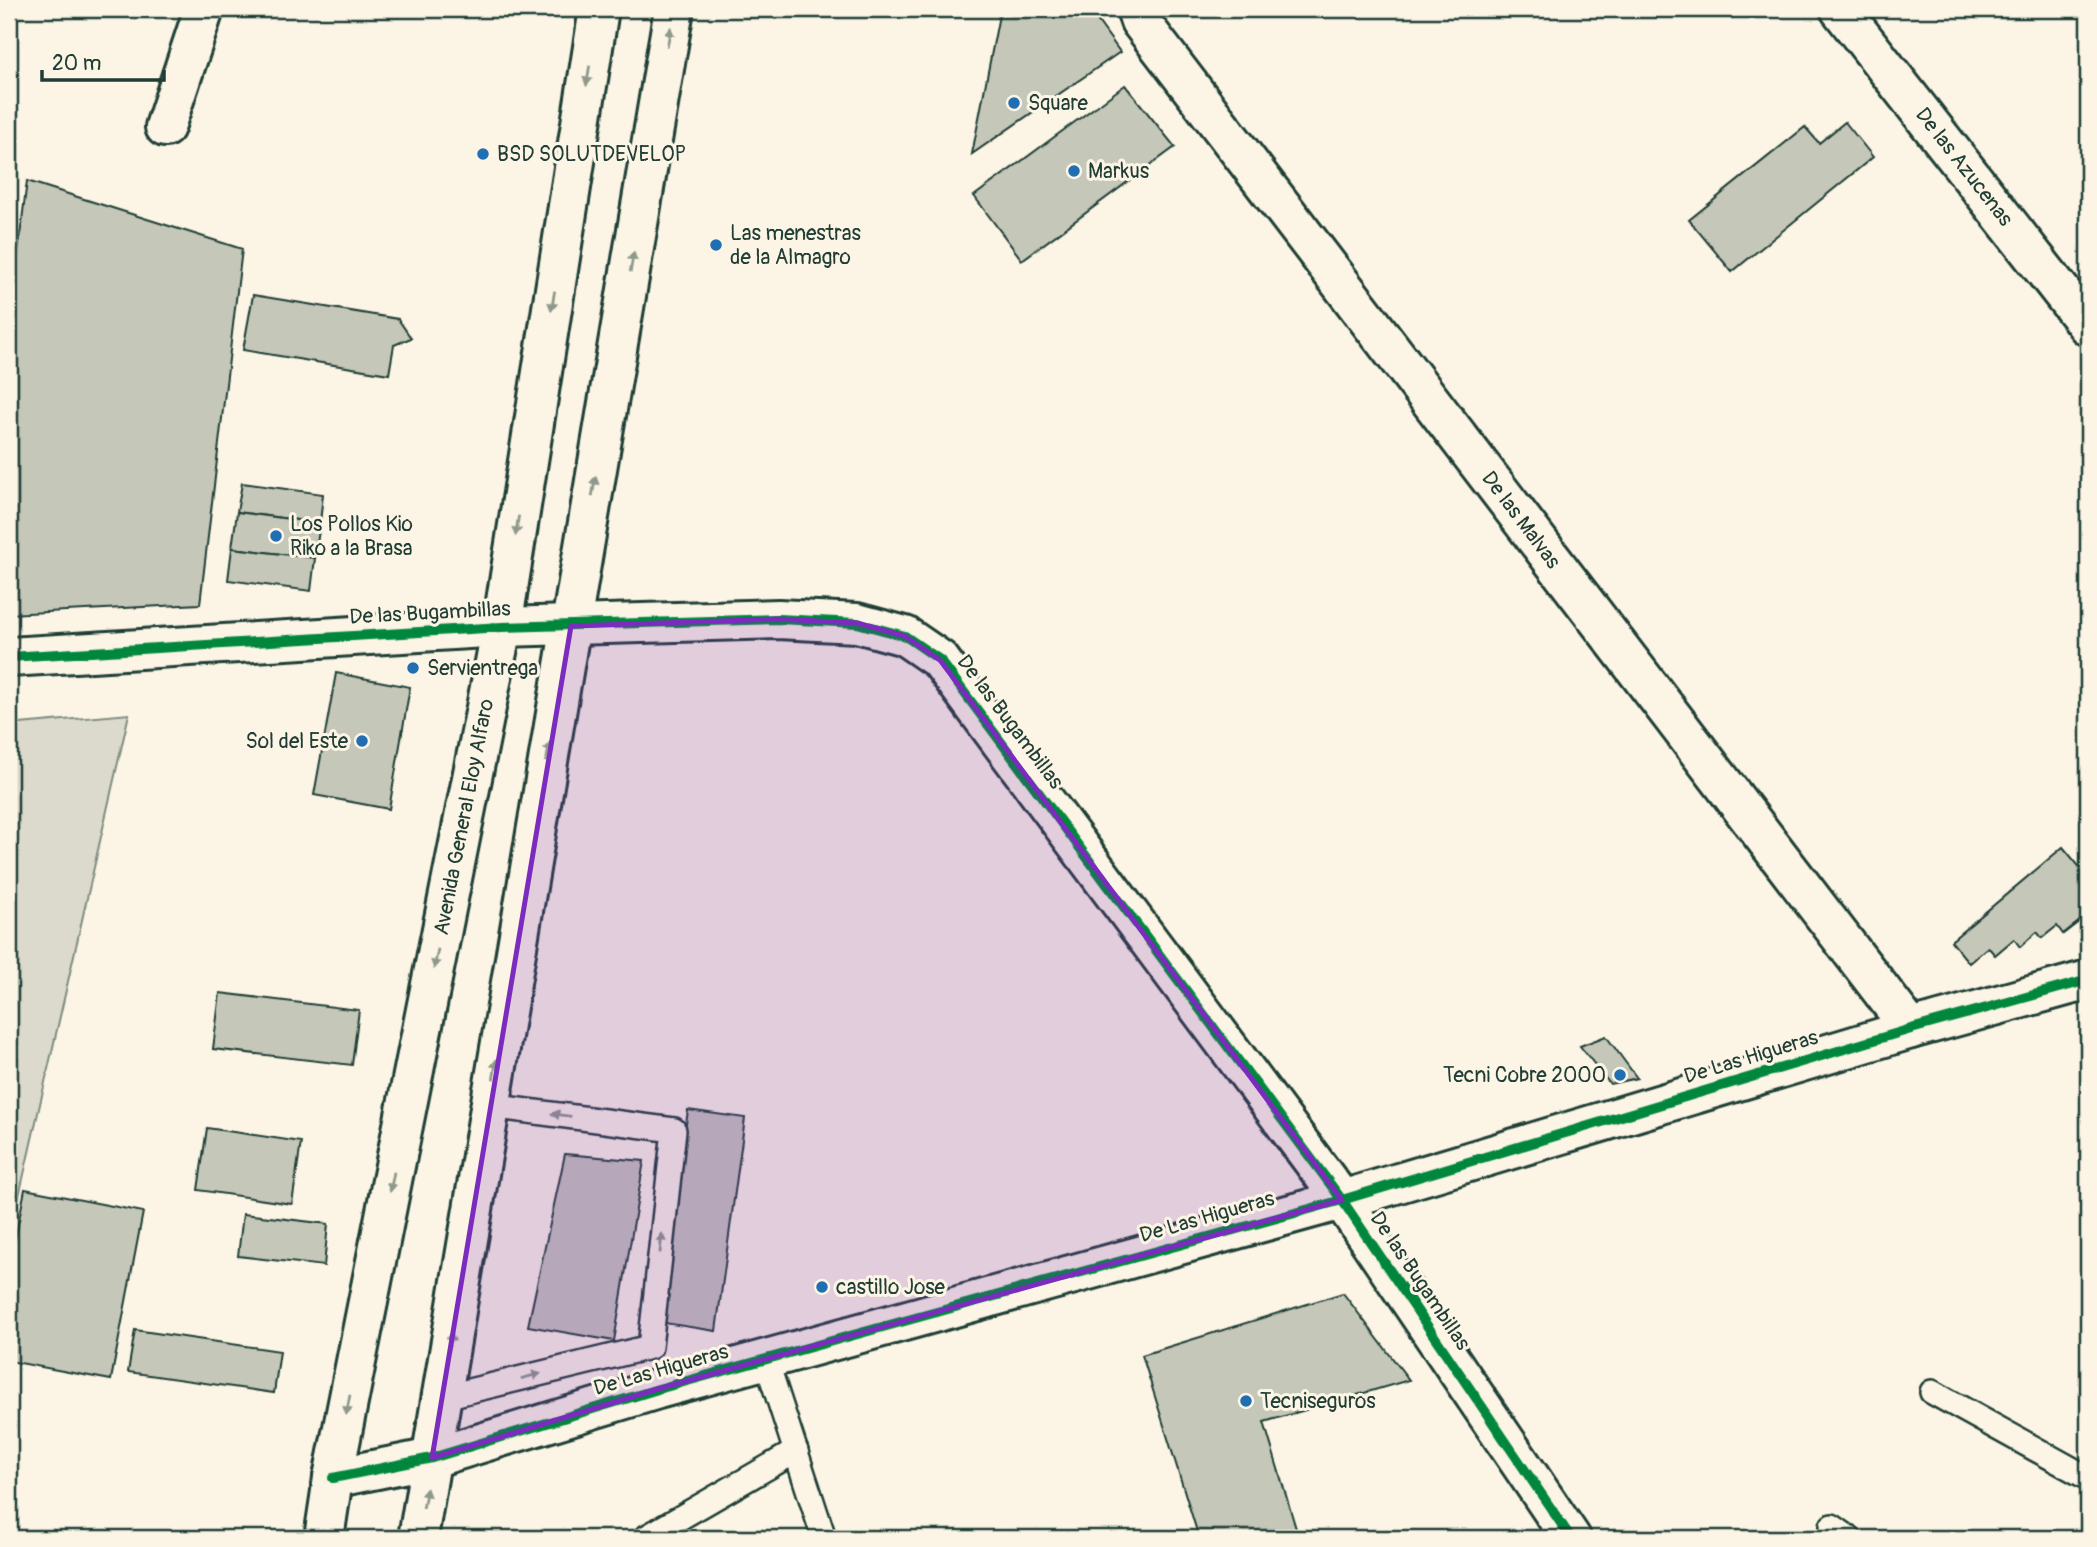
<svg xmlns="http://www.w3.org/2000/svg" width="2097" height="1547" font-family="Pangolin,sans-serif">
<rect width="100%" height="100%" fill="#fcf5e5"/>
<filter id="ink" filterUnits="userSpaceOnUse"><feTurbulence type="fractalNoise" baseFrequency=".0143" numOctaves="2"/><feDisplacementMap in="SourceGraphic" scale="14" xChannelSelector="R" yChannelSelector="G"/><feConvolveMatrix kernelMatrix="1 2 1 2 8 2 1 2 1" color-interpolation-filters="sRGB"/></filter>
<g filter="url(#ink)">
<polygon fill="#dcdacc" stroke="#7e8c80" stroke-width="2" points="129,714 9,1240 9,725"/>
<g fill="#c5c7b9" stroke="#1f3d34" stroke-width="2">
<polygon points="1005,9 1089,9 1120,52 972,154 999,15"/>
<polygon points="1125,85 1175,147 1022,260 974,196"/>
<polygon points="1845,122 1873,157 1732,272 1689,220 1805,127 1819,143"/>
<polygon points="27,181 242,249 200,604 9,614 9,322"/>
<polygon points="253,295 398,319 411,338 394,345 389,374 243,350"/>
<polygon points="242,483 323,494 320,523 237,512"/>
<polygon points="237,512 320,523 315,558 232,548"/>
<polygon points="232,548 315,558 311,591 228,580"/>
<polygon points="336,673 410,687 389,809 314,795"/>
<polygon points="2063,847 2088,877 2088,931 2080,921 2063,934 2057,926 2042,938 2037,932 2020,947 2014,939 1995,955 1988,947 1969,963 1951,941"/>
<polygon points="220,993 359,1010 352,1065 213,1049"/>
<polygon points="1606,1036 1637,1078 1610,1084 1580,1046"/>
<polygon points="688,1110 745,1118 716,1331 658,1322"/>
<polygon points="207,1128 301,1142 292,1204 198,1190"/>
<polygon points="565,1154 644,1161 614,1341 528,1326"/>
<polygon points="25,1189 143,1212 111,1380 9,1361 9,1271"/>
<polygon points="243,1214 328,1224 324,1266 238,1256"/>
<polygon points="1343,1293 1409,1380 1264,1422 1297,1532 1289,1538 1199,1538 1142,1355"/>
<polygon points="135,1330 280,1351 274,1393 128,1372"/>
</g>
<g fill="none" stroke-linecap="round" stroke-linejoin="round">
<defs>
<g id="service">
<polyline points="766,1360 824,1538"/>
<polyline points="1932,1392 2088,1478"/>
<polyline points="440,1398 650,1347 674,1130 489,1106"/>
<polyline points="1832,1526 1849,1538"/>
<polyline points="645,1538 796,1451"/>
</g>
<g id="minor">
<polyline points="1136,9 1140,21 1911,1029"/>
<polyline points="1840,9 2088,326"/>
<polyline points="165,127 204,9"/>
<polyline points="9,657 502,627 778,619 857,623 905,636 940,660 1342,1200 1571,1538"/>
<polyline points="333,1478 432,1458 658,1389 1342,1200 1911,1029 2088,980"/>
</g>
<g id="primary">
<polyline points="324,1538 333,1478 502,627 599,9"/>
<polyline points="418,1538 674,9"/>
</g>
</defs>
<use href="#service" stroke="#1f3d34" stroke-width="28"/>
<use href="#minor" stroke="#1f3d34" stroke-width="44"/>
<use href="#primary" stroke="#1f3d34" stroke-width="44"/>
<use href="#service" stroke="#fcf5e5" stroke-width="23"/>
<use href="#minor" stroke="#fcf5e5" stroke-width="38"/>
<use href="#primary" stroke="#fcf5e5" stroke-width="38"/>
<defs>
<g id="cycleway">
<polyline points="9,657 502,627 778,619 857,623 905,636 940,660 1342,1200 1571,1538"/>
<polyline points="333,1478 432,1458 658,1389 1342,1200 1911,1029 2088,980"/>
</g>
</defs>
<use href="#cycleway" stroke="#fcf5e5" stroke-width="15"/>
<use href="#cycleway" stroke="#00873e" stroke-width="10"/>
</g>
<defs><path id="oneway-solid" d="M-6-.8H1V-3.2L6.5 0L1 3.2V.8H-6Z" transform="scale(1.75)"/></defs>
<g fill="#8e998c">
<use href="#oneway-solid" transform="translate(669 37) rotate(-80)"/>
<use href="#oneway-solid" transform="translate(588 76) rotate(99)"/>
<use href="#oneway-solid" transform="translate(632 262) rotate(-80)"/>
<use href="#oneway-solid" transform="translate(553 301) rotate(99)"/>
<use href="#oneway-solid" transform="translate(594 486) rotate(-80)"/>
<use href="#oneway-solid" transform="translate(517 526) rotate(99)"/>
<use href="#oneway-solid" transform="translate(548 752) rotate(-80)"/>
<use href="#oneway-solid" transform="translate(436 959) rotate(101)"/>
<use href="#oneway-solid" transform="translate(495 1069) rotate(-81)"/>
<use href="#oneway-solid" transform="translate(561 1115) rotate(-173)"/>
<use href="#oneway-solid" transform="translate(392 1182) rotate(101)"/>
<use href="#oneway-solid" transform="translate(661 1243) rotate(-84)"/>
<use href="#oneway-solid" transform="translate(450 1342) rotate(-80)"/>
<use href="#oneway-solid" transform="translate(531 1376) rotate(-14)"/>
<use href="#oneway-solid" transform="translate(348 1405) rotate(101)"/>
<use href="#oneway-solid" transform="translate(425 1498) rotate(-80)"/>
</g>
</g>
<path fill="#7b2cbf" fill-opacity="0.2" stroke="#7b2cbf" stroke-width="5" stroke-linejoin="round" d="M 778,619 L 857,623 L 905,636 L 940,660 L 1342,1200 L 658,1389 L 432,1458 L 571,626 Z"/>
<g fill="#1f6fb2" stroke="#fcf5e5" stroke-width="2.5">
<circle cx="1014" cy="103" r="7"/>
<circle cx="483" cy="154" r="7"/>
<circle cx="1074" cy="171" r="7"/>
<circle cx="716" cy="245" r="7"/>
<circle cx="276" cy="536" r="7"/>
<circle cx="413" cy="668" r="7"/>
<circle cx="362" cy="741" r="7"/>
<circle cx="1620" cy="1075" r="7"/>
<circle cx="822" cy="1287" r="7"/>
<circle cx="1246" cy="1401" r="7"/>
</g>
<g text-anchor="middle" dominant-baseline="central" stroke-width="6" stroke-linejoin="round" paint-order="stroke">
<g font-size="21" fill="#1f3d34" stroke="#fcf5e5" text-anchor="start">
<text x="1028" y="103">Square</text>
<text x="497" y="154">BSD SOLUTDEVELOP</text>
<text x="1088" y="171">Markus</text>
<text x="730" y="233">Las menestras<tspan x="730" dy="24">de la Almagro</tspan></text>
<text x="290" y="524">Los Pollos Kio<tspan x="290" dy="24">Riko a la Brasa</tspan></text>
<text x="427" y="668">Servientrega</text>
<text x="348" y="741" text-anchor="end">Sol del Este</text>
<text x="1606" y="1075" text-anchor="end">Tecni Cobre 2000</text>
<text x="836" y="1287">castillo Jose</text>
<text x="1260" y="1401">Tecniseguros</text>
</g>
<g font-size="21" fill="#1f3d34" stroke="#fcf5e5">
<text transform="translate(1964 167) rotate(52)">De las Azucenas</text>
<text transform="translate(1521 520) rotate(53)">De las Malvas</text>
<text transform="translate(430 613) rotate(-3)">De las Bugambillas</text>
<text transform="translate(1010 722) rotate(53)">De las Bugambillas</text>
<text transform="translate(464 817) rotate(-79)">Avenida General Eloy Alfaro</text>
<text transform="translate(1751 1057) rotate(-17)">De Las Higueras</text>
<text transform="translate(1207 1217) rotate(-16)">De Las Higueras</text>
<text transform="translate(1420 1281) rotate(56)">De las Bugambillas</text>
<text transform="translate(661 1370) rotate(-16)">De Las Higueras</text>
</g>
</g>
<rect width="2097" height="1547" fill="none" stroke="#fcf5e5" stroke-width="35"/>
<rect x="18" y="18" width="2062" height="1512" fill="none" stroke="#1f3d34" stroke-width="2.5" filter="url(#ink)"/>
<path d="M42 70v10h122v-10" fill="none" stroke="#1f3d34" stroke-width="3.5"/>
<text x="52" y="70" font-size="21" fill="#1f3d34" stroke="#fcf5e5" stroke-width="5" paint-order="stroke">20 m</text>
</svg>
